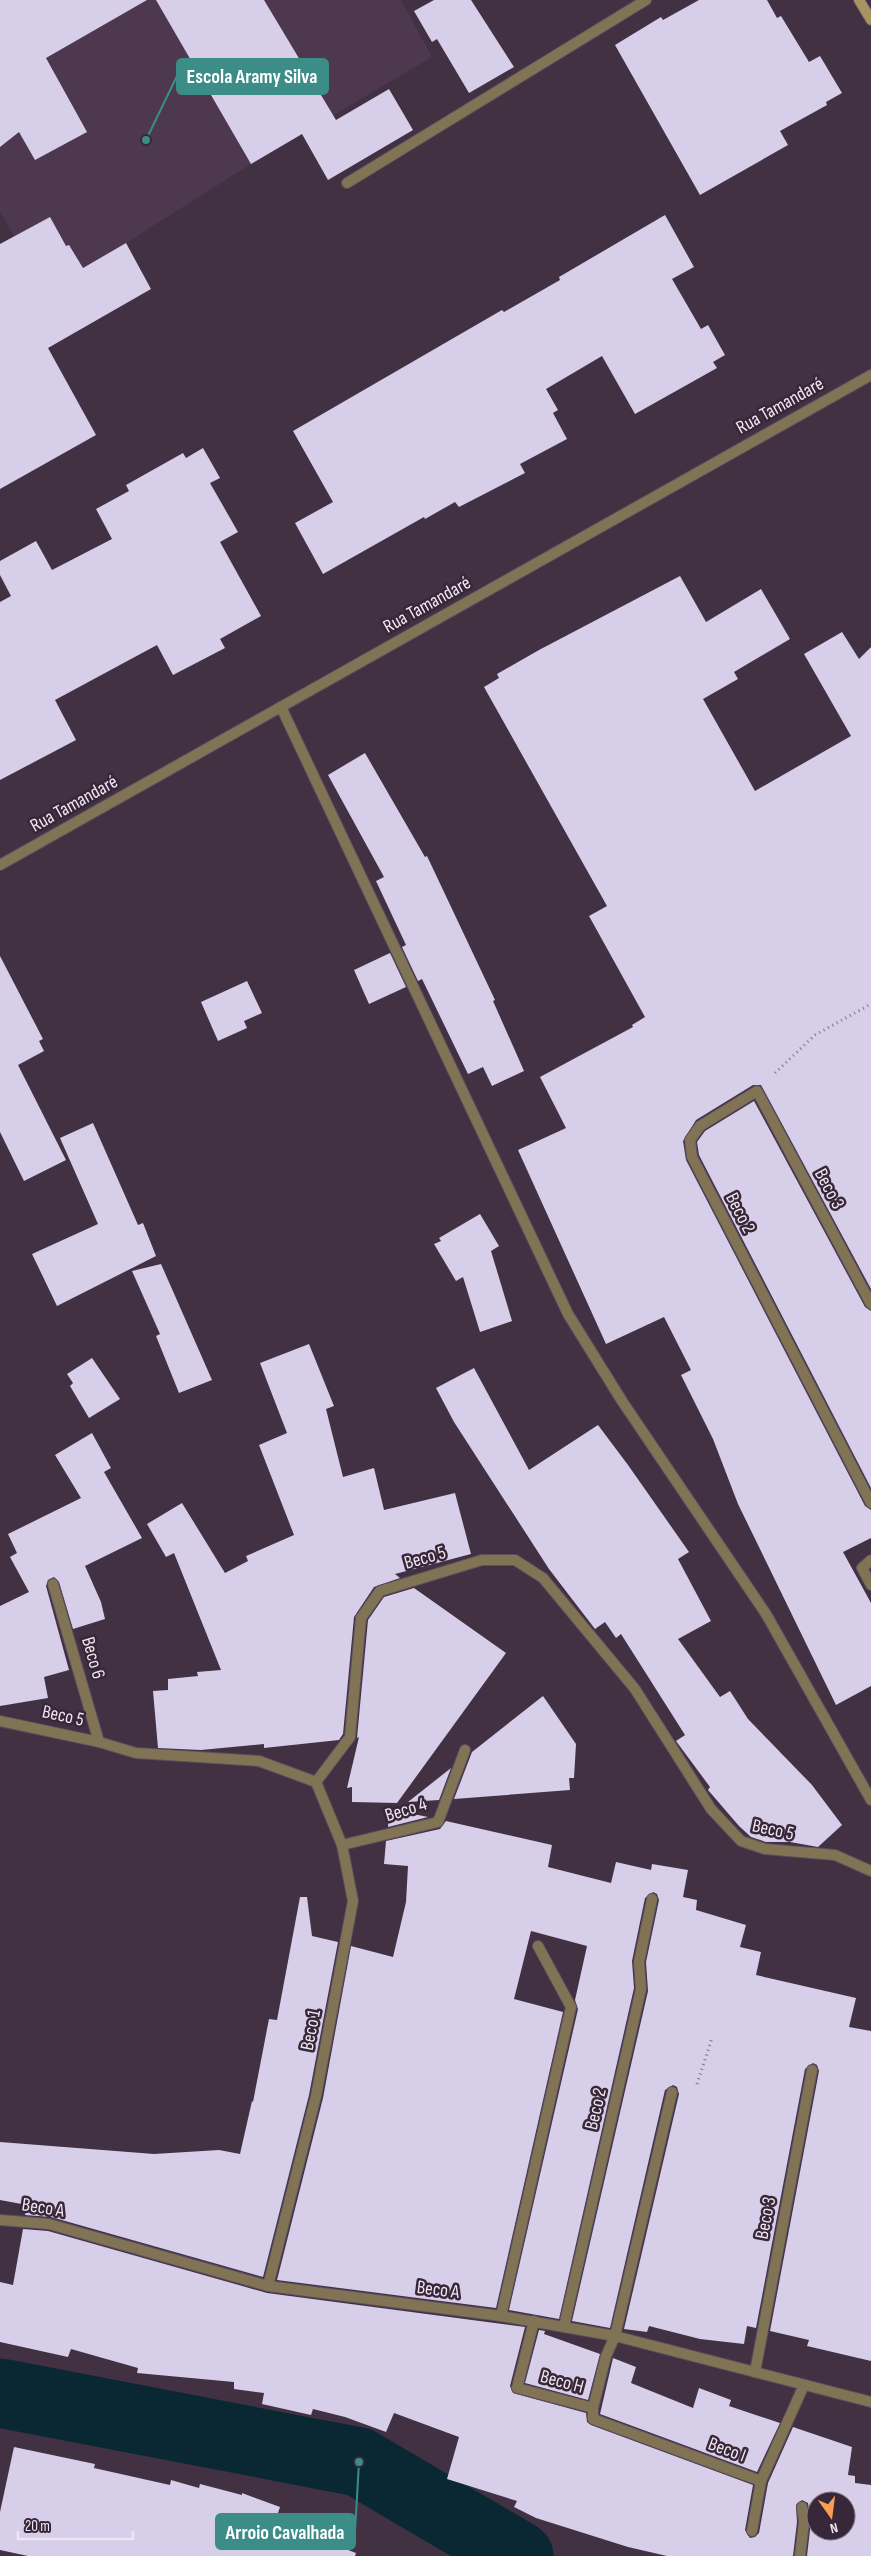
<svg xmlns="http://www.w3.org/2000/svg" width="871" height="2556" font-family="'Sofia Sans Condensed',sans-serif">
<rect width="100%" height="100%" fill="#413143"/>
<polygon fill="#4d3850" points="0,0 401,0 432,57 251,164 126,243 45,289 0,212"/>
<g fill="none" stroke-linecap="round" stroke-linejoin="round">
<polyline stroke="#092834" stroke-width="69" points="0,2393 359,2462 519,2556"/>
</g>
<g fill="#d7cee9" fill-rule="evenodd">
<polygon points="0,0 147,0 46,58 87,132 35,160 19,132 0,147"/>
<polygon points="156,0 264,0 336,120 389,89 413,130 328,180 302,134 251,164"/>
<polygon points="434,0 471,0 514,67 469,93 437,39 432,42 414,11"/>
<polygon points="699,0 767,0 777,18 781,16 809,62 820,56 842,93 826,102 827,105 780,131 788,145 700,195 615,45 661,17 663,20"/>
<polygon points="665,215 694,267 672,279 701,329 708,325 725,355 713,362 717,368 635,414 602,356 546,389 558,410 553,413 567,439 520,464 525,473 459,507 455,502 425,519 424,517 323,574 295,523 333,502 293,431 502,310 504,312 560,280 559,277"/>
<polygon points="50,217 66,246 69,245 83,268 126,243 151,289 48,348 96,435 0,489 0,244"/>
<polygon points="203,448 220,478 210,483 238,532 220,542 261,616 220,639 225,648 173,675 157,645 55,700 76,740 0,780 0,602 11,596 0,575 0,561 36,541 52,570 112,539 96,509 129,491 126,485 183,453 186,458"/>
<polygon points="680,576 706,622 761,589 790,639 734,672 738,679 703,699 755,791 851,736 804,654 842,632 859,659 871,647 871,1289 761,1085 753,1085 696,1120 683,1141 686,1160 865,1506 871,1510 871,1538 843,1552 871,1603 871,1686 836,1705 738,1504 713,1439 681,1375 691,1370 664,1317 606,1344 518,1150 566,1128 540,1077 633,1027 632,1025 645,1017 589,916 607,906 484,687 499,678 497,674 539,650"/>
<polygon points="365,753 425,857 427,856 495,1000 493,1001 524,1071 492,1086 483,1067 468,1074 422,979 418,981 402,947 406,945 376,881 384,877 328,775"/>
<polygon points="390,953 406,987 369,1004 354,970"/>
<polygon points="0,956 43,1039 39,1041 44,1051 18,1065 66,1160 24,1181 0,1132"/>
<polygon points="247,981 262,1013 244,1021 247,1028 218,1041 201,1002"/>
<polygon points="754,1101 865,1307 871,1311 871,1488 699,1155 697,1142 705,1131"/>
<polygon points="93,1123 138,1225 143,1223 156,1256 57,1306 32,1254 98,1224 60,1138"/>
<polygon points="480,1214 499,1246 491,1251 512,1321 480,1332 463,1277 456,1281 434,1244 441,1241 439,1238"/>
<polygon points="161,1264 212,1380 179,1393 156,1336 160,1334 132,1271"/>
<polygon points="309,1344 334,1406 326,1409 343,1477 374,1468 384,1510 455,1493 471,1554 395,1574 400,1578 374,1587 354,1617 343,1734 339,1740 264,1748 264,1744 201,1750 158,1748 153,1691 168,1690 168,1679 198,1676 197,1672 221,1670 174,1553 166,1557 147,1524 182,1503 225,1573 248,1561 246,1556 294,1535 259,1445 287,1433 260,1363"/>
<polygon points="92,1358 120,1399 89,1418 70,1386 73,1383 67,1374"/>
<polygon points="474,1368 529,1470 598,1425 628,1465 689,1552 678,1559 711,1621 678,1639 720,1697 730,1691 748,1719 812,1785 842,1825 818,1847 790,1842 766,1842 751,1837 739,1826 708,1790 710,1787 676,1741 685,1735 621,1634 616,1638 605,1622 595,1629 549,1569 454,1422 436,1388"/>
<polygon points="92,1433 111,1468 104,1472 142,1538 85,1566 101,1602 105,1619 73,1629 59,1582 54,1577 48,1580 46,1586 69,1670 44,1677 48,1698 0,1706 0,1606 29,1592 10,1557 17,1553 8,1534 81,1498 55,1455"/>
<polygon points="414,1588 506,1653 397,1803 352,1802 352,1787 347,1788 359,1737 357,1738 368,1620 384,1597"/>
<polygon points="543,1696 576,1744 574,1778 569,1778 570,1790 454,1799 472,1752"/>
<polygon points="451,1768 439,1800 408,1802"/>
<polygon points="389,1809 428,1817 388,1827"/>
<polygon points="446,1821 552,1845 548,1867 611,1883 616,1862 651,1870 652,1864 688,1870 683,1897 697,1900 696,1910 746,1925 740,1947 761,1952 756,1975 856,1998 849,2027 871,2031 871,2361 807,2346 809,2340 770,2331 819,2071 817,2065 813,2063 805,2069 756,2328 747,2326 744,2344 700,2339 649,2326 647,2332 624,2329 679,2094 677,2087 673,2085 665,2090 610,2328 572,2321 648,1991 646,1962 659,1900 657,1894 653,1892 645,1898 632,1961 634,1988 559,2319 509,2310 578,2009 575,2000 587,1946 531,1931 514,1999 563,2012 496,2308 277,2280 323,2098 351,1946 393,1957 406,1902 408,1866 384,1864 386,1841 440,1829"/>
<polygon points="300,1897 307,1897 312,1936 338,1942 309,2095 263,2277 51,2217 25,2215 27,2205 0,2200 0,2142 154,2154 219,2150 240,2154 252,2101 253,2102 269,2019 277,2020"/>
<path d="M 23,2229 L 48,2231 L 267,2293 L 525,2327 L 510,2386 L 513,2393 L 586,2413 L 587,2422 L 591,2425 L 753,2485 L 745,2530 L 750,2538 L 755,2537 L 759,2533 L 768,2483 L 793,2427 L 852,2447 L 848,2475 L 855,2476 L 855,2483 L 871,2485 L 871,2556 L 807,2556 L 811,2521 L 808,2503 L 802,2500 L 796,2505 L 797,2522 L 793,2556 L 667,2556 L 628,2547 L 536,2518 L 514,2507 L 517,2501 L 447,2479 L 459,2437 L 394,2413 L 386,2432 L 345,2417 L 313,2409 L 311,2415 L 262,2404 L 264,2393 L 234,2389 L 234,2382 L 137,2373 L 138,2368 L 71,2349 L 68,2357 L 0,2342 L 0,2282 L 13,2285 ZM 816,2501 L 846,2501 L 846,2531 L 816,2531 Z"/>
<polygon points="539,2330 545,2331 544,2334 600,2354 588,2400 525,2383"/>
<polygon points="613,2358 636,2367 631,2383 693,2408 699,2388 731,2400 729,2406 780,2423 757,2472 600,2414"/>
<polygon points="14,2447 95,2464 94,2468 170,2485 171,2480 199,2488 200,2484 242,2495 242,2493 280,2507 275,2522 356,2553 355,2556 28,2556 0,2550 0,2512"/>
</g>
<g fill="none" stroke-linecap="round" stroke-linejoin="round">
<defs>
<g id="lane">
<polyline points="281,707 568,1314 622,1401 766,1614 871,1800"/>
<polyline points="871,1304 757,1091 700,1126 690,1140 692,1157 871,1503"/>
<polyline points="871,1560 862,1568 871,1585"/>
<polyline points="53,1584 99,1742"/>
<polyline points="0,1721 99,1742 136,1753 259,1761 316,1782 350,1737 361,1618"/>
<polyline points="342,1845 438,1822 465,1750"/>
<polyline points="0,2220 49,2224 268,2286 501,2316 571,2007 538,1946"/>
<polyline points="268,2286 316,2096 353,1901 342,1845 316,1782"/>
<polyline points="534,2321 517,2388 593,2408 606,2356 615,2336 672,2092"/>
<polyline points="564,2326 641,1989 639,1962 652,1899"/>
<polyline points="755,2372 812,2070"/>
<polyline points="593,2408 593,2419 761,2481 804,2385"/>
<polyline points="752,2531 761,2481"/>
<polyline points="800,2556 804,2522 802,2507"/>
</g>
<g id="street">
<polyline points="347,183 646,0"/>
<polyline points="0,865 871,375"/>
<polyline points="361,1618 380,1591 482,1560 515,1560 543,1578 635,1689 711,1809 741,1841 765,1849 835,1855 871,1871"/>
<polyline points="501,2316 615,2336 871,2402"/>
</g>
<polyline id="secondary" points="859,0 871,20"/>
</defs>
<use href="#lane" stroke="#5d4e5f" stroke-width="12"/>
<use href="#street" stroke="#5d4e5f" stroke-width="12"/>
<use href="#secondary" stroke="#5d4e5f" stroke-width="12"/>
<g stroke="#827484" stroke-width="3" stroke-dasharray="1 4" stroke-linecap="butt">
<polyline points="775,1073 815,1035 871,1004"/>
<polyline points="697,2084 712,2038"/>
</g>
<use href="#lane" stroke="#807455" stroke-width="10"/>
<use href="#street" stroke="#807455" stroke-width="10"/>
<use href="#secondary" stroke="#a89462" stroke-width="10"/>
</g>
<g text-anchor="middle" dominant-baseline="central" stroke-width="5" stroke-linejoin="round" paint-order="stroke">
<g font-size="19" fill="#f0e6f2" stroke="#372739">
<text transform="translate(780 406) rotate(-29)">Rua Tamandaré</text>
<text transform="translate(427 605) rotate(-29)">Rua Tamandaré</text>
<text transform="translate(74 804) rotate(-29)">Rua Tamandaré</text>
<text transform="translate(829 1189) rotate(62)">Beco 3</text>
<text transform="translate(740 1213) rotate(63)">Beco 2</text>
<text transform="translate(425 1558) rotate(-16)">Beco 5</text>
<text transform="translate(93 1658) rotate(74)">Beco 6</text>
<text transform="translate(63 1716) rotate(12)">Beco 5</text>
<text transform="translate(406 1810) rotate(-17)">Beco 4</text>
<text transform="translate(773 1830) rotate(12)">Beco 5</text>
<text transform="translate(311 2030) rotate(-79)">Beco 1</text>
<text transform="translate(596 2109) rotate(-77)">Beco 2</text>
<text transform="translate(43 2208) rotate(9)">Beco A</text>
<text transform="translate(766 2218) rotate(-79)">Beco 3</text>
<text transform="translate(438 2290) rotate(7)">Beco A</text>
<text transform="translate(562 2382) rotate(15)">Beco H</text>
<text transform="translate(727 2450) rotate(20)">Beco I</text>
</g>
</g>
<path fill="none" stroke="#3c8c88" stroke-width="2" d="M146 140L177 76M359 2462L355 2532"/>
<g fill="#3c8c88" stroke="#372739" stroke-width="2">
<circle cx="146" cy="140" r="5"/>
<circle cx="359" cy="2462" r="5"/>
</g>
<g fill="#3c8c88" stroke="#3c8c88" stroke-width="2">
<rect x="177" y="59" width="151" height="35" rx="5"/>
<rect x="216" y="2514" width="139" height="35" rx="5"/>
</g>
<g font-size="20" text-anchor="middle" font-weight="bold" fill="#fff">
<text x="252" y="83">Escola Aramy Silva</text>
<text x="285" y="2539">Arroio Cavalhada</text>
</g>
<g transform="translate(831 2516) rotate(166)"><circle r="24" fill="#372739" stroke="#817383"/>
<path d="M0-4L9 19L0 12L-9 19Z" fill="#fc9e52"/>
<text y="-8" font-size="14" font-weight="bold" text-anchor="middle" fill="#f0e6f2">N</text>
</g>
<path d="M18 2531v8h115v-8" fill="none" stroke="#f0e6f2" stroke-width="2.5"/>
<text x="25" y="2531" font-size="15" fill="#f0e6f2" stroke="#372739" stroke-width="4" paint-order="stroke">20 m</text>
</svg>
